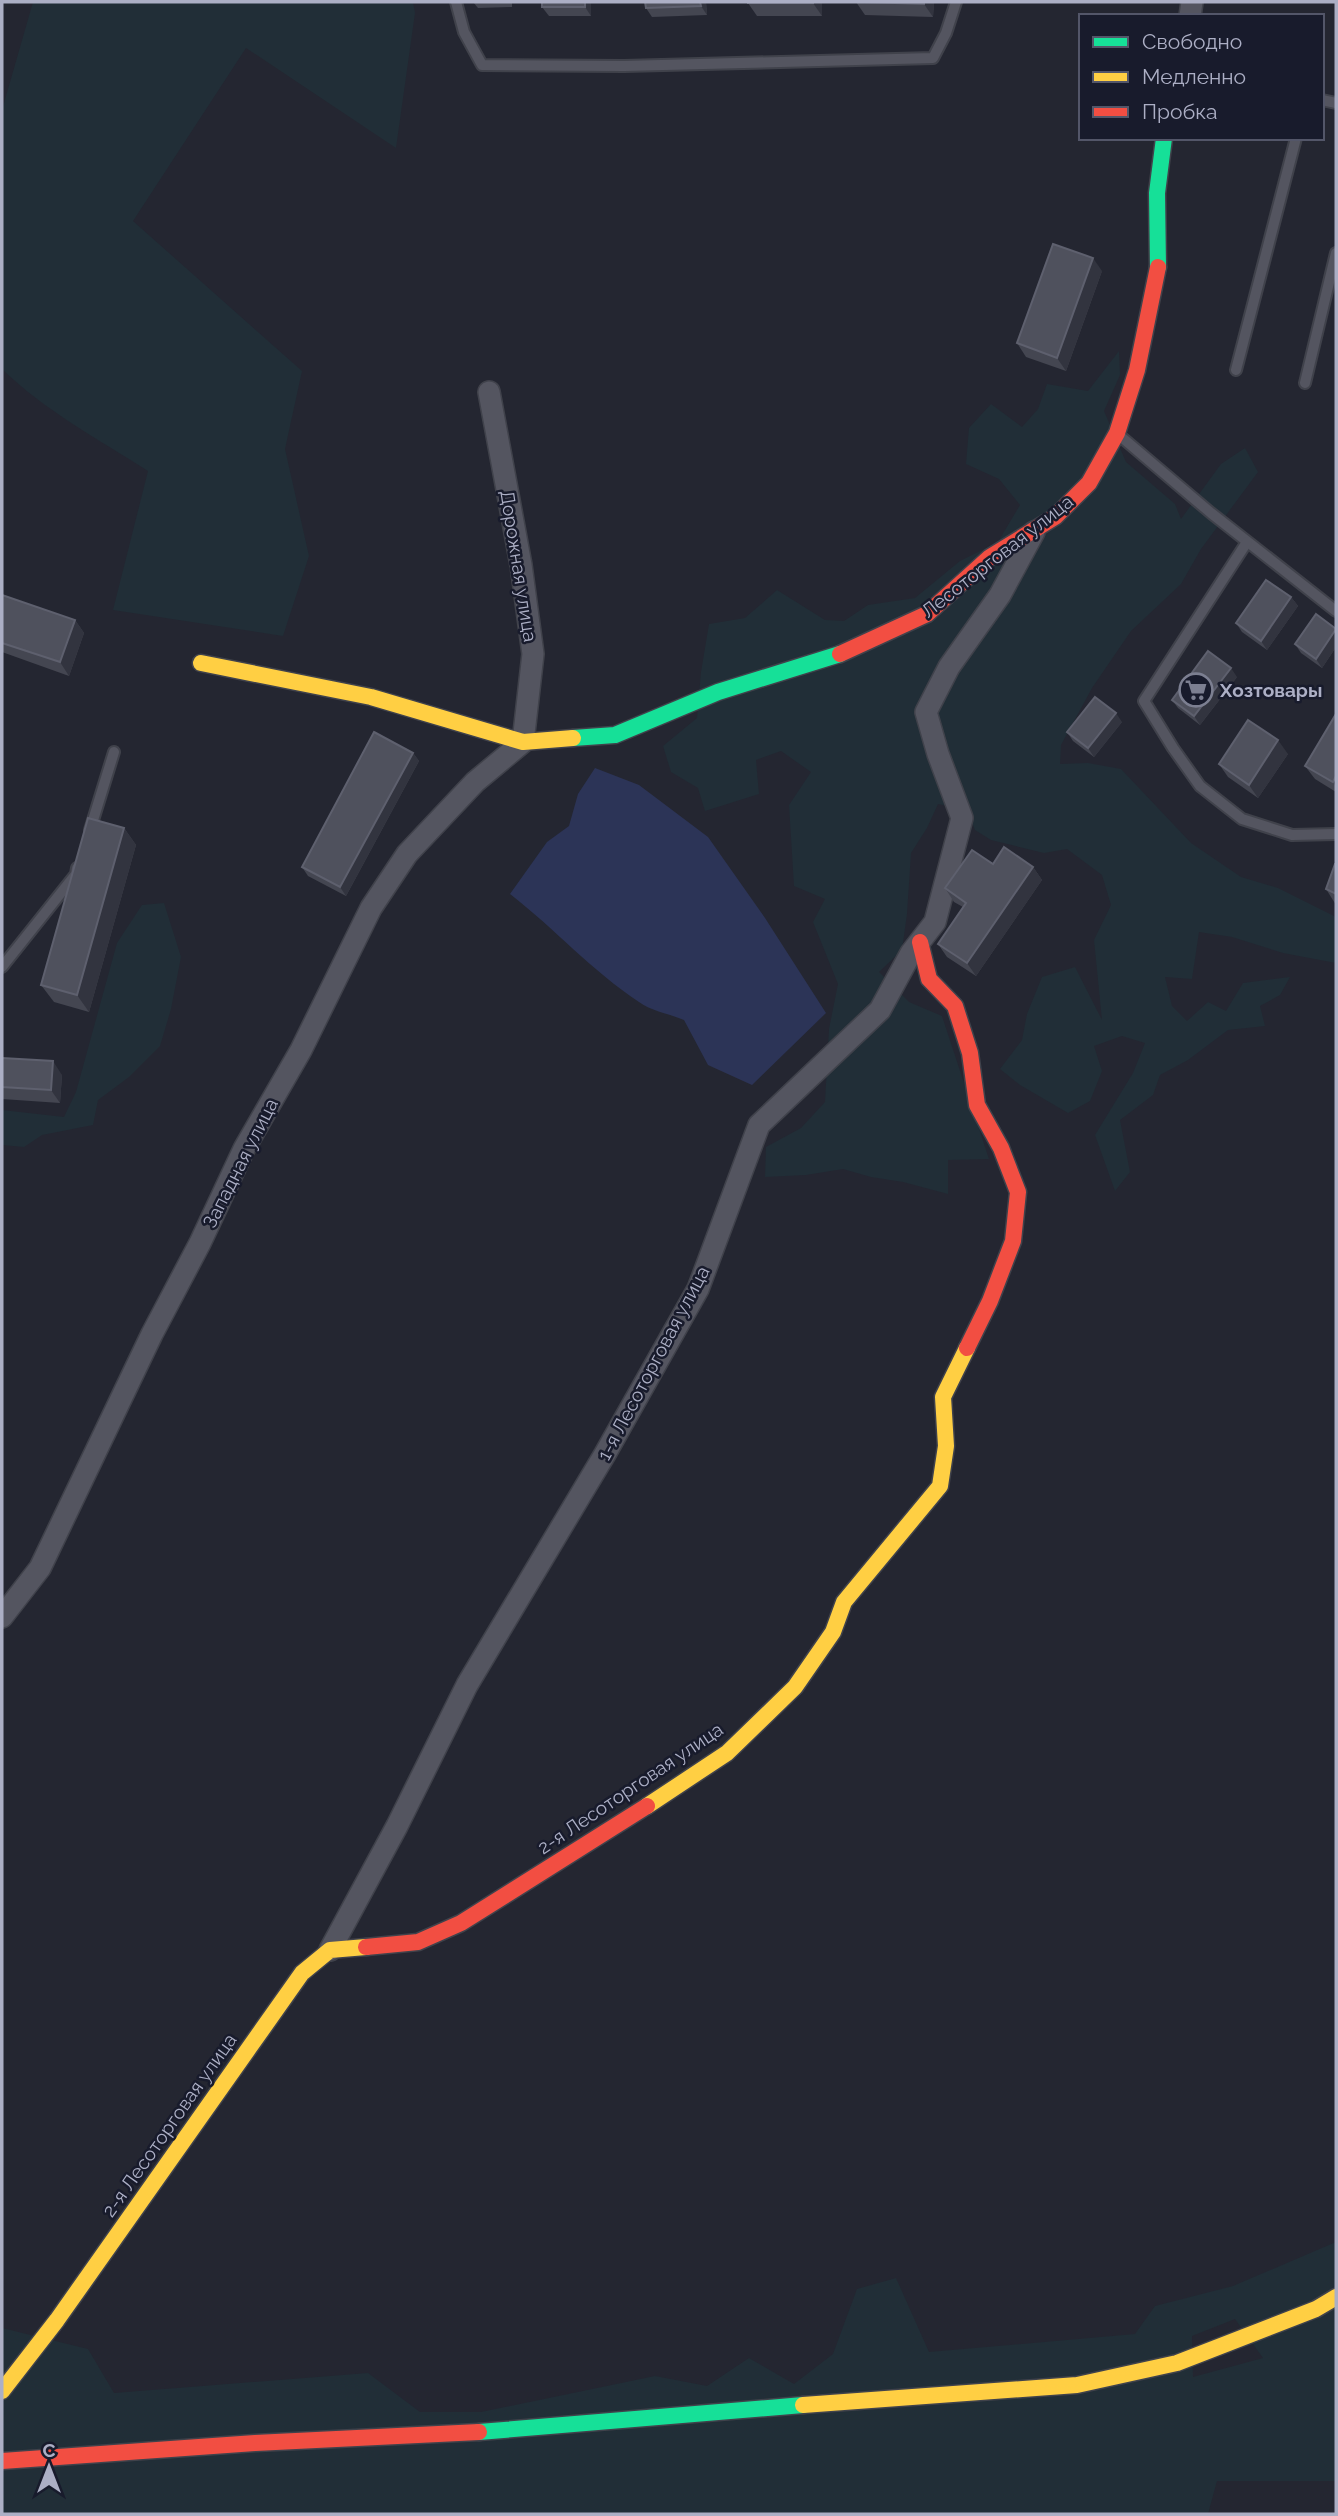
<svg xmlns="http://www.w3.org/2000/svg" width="1338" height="2516" font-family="Raleway,sans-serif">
<rect width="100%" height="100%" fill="#242631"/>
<g fill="#212e37" fill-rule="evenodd">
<path d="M 33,2 L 413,2 L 415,13 L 396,148 L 246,48 L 133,221 L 302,371 L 285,449 L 309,556 L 283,636 L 113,610 L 148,471 C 98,439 44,410 2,369 L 2,110 Z"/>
<polygon points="1119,351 1120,375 1104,411 1126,462 1175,504 1181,519 1221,464 1245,448 1258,472 1201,549 1181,584 1131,631 1092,688 1061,745 1060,764 1088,763 1121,769 1191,843 1241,877 1278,888 1336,917 1336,963 1283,953 1232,937 1199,932 1192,979 1165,977 1172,1006 1187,1021 1208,1002 1226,1011 1243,983 1290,977 1280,995 1260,1006 1265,1026 1228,1030 1188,1060 1160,1075 1153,1095 1120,1120 1130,1172 1115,1191 1095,1135 1133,1073 1145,1043 1122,1036 1094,1046 1102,1071 1090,1101 1068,1113 1020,1085 1000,1069 1022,1040 1027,1014 1042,977 1075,967 1102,1020 1094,940 1111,905 1102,875 1067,849 1044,853 991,840 975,830 967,810 938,804 927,828 911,853 907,914 902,950 879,972 909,1002 942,1016 989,1159 948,1160 948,1194 903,1182 871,1177 843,1169 806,1175 765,1177 766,1147 801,1128 825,1102 829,1029 838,984 813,922 825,899 794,886 789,805 811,772 781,751 756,760 759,794 705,811 698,788 671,772 663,746 697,718 701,672 709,624 745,618 777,590 825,620 844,621 868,605 915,598 960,561 998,542 1020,505 999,479 966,464 969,428 991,404 1022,427 1038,409 1047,384 1088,391"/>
<polygon points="164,903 181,957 171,1009 160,1046 129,1077 98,1100 93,1125 42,1135 24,1147 2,1145 2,1110 64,1117 76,1092 117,943 142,905"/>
<path d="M 1336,2242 L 1336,2481 L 1217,2481 L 1208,2514 L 2,2514 L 2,2328 L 88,2349 L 114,2393 L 368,2373 L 420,2412 L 481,2412 L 655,2376 L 707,2386 L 749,2358 L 794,2384 L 833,2354 L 857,2289 L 896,2278 L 929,2352 L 1135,2334 L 1155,2306 L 1233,2286 ZM 1235,2319 L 1263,2358 L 1193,2377 L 1192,2336 Z"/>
</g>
<path fill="#2c3457" d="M 595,768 L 639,785 L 708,837 L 765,918 L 826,1013 L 752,1085 L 708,1065 L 684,1020 C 670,1014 651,1011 639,1002 C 592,971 554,928 510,894 L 547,842 L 569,826 L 578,794 Z"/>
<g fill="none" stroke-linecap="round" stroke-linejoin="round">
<defs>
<g id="lane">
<polyline points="456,2 464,32 482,65 624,66 933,58 946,33 956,2"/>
<polyline points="1322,100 1336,103"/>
<polyline points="1236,370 1296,138"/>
<polyline points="1305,383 1336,253"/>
<polyline points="1119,435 1211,513 1336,611"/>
<polyline points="1247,542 1144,701 1173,748 1200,786 1242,819 1292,835 1336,834"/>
<polyline points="90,830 114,752"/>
<polyline points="2,967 76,874 77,868"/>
</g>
<g id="street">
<polyline points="1190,16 1192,2"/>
<polyline points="2,1617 40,1568 152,1334 200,1243 244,1149 301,1050 371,908 407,854 475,782 523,742 533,654 521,565 489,392"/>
<polyline points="330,1950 397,1826 467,1685 605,1454 698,1289 759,1125 880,1010 911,953 935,922 962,818 938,754 926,712 949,667 1000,595 1034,532"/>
</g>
<g id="fast">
<polyline points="1158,267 1157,193 1164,138"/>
<polyline points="573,738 615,735 718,692 840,654"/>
<polyline points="479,2432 803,2405"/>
</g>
<g id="slow">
<polyline points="201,663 371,697 523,742 573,738"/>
<polyline points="647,1806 727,1753 795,1687 833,1632 844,1602 940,1486 946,1446 943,1397 967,1348"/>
<polyline points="2,2391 57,2320 302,1973 330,1950 366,1947"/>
<polyline points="803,2405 1077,2385 1177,2363 1316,2309 1336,2297"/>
</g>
<g id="jam">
<polyline points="840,654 927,614 990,557 1055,517 1089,483 1117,433 1137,370 1158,267"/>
<polyline points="920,942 929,979 955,1006 970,1053 977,1105 1001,1148 1018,1192 1013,1241 990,1301 967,1348"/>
<polyline points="366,1947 418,1942 461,1923 647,1806"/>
<polyline points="2,2461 255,2443 479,2432"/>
</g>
</defs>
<use href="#lane" stroke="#40424b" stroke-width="14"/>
<use href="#street" stroke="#40424b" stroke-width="24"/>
<use href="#fast" stroke="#40424b" stroke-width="19"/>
<use href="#slow" stroke="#40424b" stroke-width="19"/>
<use href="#jam" stroke="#40424b" stroke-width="19"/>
<use href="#lane" stroke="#545560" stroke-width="10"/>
<use href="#street" stroke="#545560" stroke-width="21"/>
<use href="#fast" stroke="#16e098" stroke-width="16"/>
<use href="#slow" stroke="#ffcf43" stroke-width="16"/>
<use href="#jam" stroke="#f24e42" stroke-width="16"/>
</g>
<g fill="#444651">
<polygon points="473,2 512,2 512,7 478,8"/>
<polygon points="591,2 591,16 549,16 542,7"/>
<polygon points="645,2 706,2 707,15 652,17 646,8"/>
<polygon points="822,2 822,16 757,16 748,3"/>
<polygon points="856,2 934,2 933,17 865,15"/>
<polygon points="1102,271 1066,371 1026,357 1017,343"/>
<polygon points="2,595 75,620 84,633 69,676 2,652"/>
<polygon points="1291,597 1298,606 1267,650 1242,632 1236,623"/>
<polygon points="1336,629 1336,647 1322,668 1301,653 1295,644"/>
<polygon points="1237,677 1200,725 1178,708 1172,700"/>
<polygon points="1336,714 1336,792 1315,779 1305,766"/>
<polygon points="1122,722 1094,757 1073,741 1067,732"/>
<polygon points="413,753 419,761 346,896 308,876 302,867"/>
<polygon points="1288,754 1258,798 1228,777 1219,764"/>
<polygon points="124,828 136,845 89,1012 54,1002 41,985"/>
<polygon points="1336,864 1336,905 1326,889"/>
<polygon points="1033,867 1042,880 976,976 947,957 938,944 963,907 954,902 945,888"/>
<polygon points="2,1058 62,1075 60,1103 2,1099"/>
</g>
<g fill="#32343f">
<polygon points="585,2 591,2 591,16 585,7"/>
<polygon points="700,2 706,2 707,15 701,6"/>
<polygon points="813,2 822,2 822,16 813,3"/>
<polygon points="924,2 934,2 933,17 924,4"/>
<polygon points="1093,258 1102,271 1066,371 1057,358"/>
<polygon points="1291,597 1298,606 1267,650 1261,641"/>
<polygon points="75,620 84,633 69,676 60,662"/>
<polygon points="1336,629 1336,647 1322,668 1316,659"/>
<polygon points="1231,668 1237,677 1200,725 1194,716"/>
<polygon points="1116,713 1122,722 1094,757 1088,748"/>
<polygon points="1278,740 1288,754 1258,798 1249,785"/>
<polygon points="413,753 419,761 346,896 340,887"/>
<polygon points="1336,776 1336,787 1333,782"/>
<polygon points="124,828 136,845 89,1012 77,995"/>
<polygon points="1033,867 1042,880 976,976 967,963"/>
<polygon points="53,1061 62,1075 60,1103 51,1090"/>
</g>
<g fill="#4f515d" stroke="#5e606e" stroke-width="2">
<rect x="542" y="2" width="43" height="5"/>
<polygon points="645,2 700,2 701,6 646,8"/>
<rect x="748" y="2" width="65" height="1"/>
<polygon points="864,2 924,2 924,4"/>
<polygon points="1053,244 1093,258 1057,358 1017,343"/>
<polygon points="1266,580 1291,597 1261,641 1236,623"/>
<polygon points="2,595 75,620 60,662 2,643"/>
<polygon points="1316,614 1336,629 1316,659 1295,644"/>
<polygon points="1208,651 1231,668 1194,716 1172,700"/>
<polygon points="1095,697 1116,713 1088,748 1067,732"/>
<polygon points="1336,714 1336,776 1333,782 1305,766"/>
<polygon points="1248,720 1278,740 1249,785 1219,764"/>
<polygon points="374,732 413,753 340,887 302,867"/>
<polygon points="88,818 124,828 77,995 41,985"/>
<polygon points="1004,847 1033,867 967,963 938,944 966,903 945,888 972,850 993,864"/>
<polygon points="1335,864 1336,864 1336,894 1326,889"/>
<polygon points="2,1058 53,1061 51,1090 2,1087"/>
</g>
<defs>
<symbol id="supermarket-ring" viewBox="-11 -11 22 22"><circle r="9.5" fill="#181b2c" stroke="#7c7f91" stroke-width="1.5"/><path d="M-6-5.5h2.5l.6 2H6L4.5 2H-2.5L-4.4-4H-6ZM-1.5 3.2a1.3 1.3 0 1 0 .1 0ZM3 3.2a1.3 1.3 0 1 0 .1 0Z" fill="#7c7f91"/></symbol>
</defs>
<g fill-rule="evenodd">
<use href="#supermarket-ring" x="1177" y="671" width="38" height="38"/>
</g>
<g text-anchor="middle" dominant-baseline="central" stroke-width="5" stroke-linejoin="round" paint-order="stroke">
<g font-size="19" fill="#acafc5" stroke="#181b2c">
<text transform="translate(997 556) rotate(-38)">Лесоторговая улица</text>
<text transform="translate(519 566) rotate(81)">Дорожная улица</text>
<text transform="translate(240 1163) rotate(-63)">Западная улица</text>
<text transform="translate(653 1363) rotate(-62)">1-я Лесоторговая улица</text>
<text transform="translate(630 1788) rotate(-34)">2-я Лесоторговая улица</text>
<text transform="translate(169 2125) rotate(-55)">2-я Лесоторговая улица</text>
</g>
<g font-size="19" font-weight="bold" fill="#acafc5" stroke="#181b2c" text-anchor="start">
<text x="1220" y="690">Хозтовары</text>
</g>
</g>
<rect width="1338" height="2516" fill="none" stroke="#acafc5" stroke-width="7"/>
<rect x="1079" y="14" width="245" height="126" fill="#181b2c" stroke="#535669" stroke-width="2"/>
<rect x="1093" y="37" width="35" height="10" fill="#16e098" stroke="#535669" stroke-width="2"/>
<text x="1142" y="49" font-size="21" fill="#acafc5">Свободно</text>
<rect x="1093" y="72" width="35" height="10" fill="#ffcf43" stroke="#535669" stroke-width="2"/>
<text x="1142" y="84" font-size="21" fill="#acafc5">Медленно</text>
<rect x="1093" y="107" width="35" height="10" fill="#f24e42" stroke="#535669" stroke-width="2"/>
<text x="1142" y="119" font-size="21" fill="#acafc5">Пробка</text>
<g transform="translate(49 2467)" stroke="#181b2c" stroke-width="5" paint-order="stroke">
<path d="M0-5L12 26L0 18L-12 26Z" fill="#acafc5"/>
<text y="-10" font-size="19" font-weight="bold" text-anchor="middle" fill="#acafc5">С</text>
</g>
</svg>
